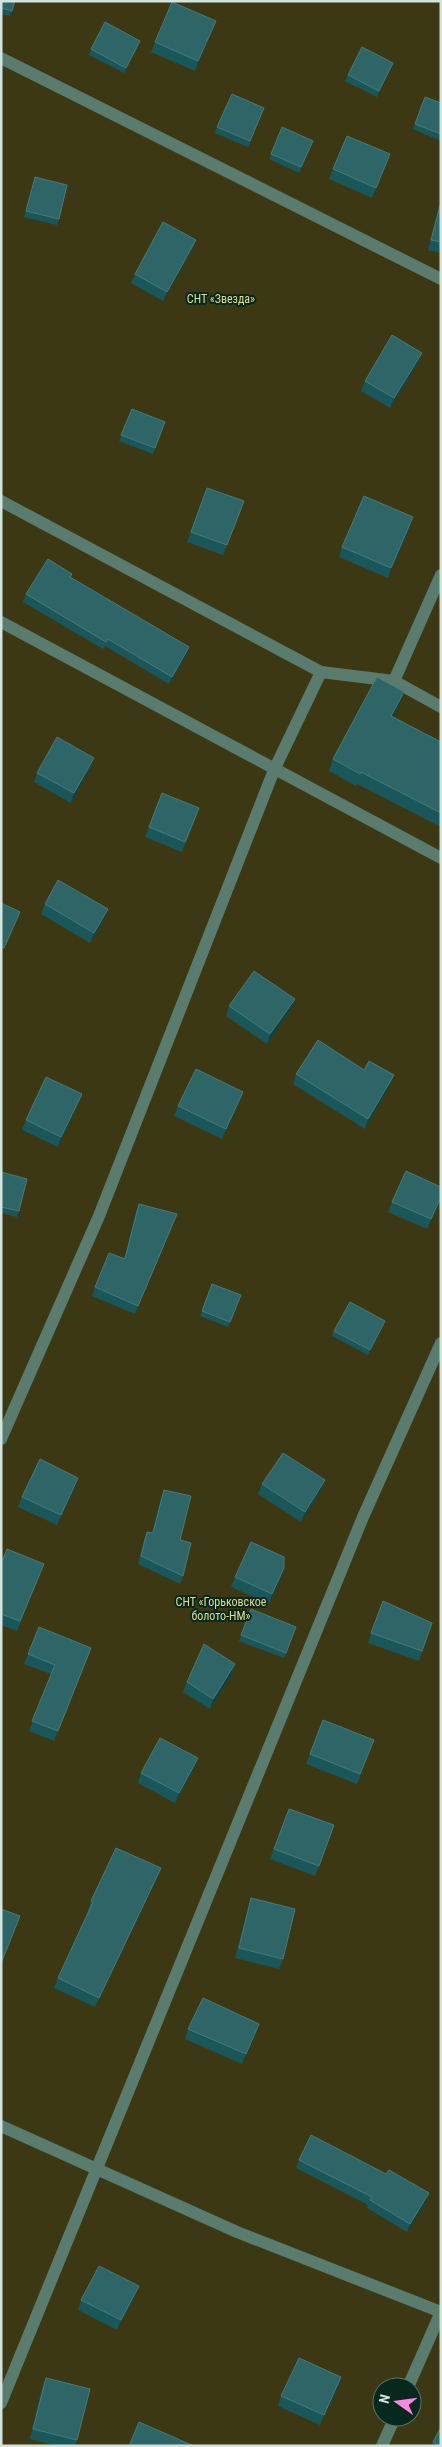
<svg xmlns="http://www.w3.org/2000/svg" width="442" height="2447" font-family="'Roboto Condensed',sans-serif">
<rect width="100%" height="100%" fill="#113227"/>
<path fill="#3d3814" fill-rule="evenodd" d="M 1,1 L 441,1 L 441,2446 L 1,2446 ZM 382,2387 L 412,2387 L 412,2417 L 382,2417 Z"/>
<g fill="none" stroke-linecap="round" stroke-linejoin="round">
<g stroke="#5a7c6f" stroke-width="12">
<polyline points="1,58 441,279"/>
<polyline points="1,501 321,672 394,681 441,707"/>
<polyline points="1,622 441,858"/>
<polyline points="394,681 441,575"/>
<polyline points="1,1439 99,1216 274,770"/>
<polyline points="1,2126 237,2232 441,2312 408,2387"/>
<polyline points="1,2403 363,1517 441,1343"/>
<polyline points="382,2446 395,2417"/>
</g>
<polyline stroke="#5a7c6f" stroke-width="12" points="274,770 321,672"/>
</g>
<g fill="#1a575a">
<polygon points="1,1 12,11 10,16 1,14"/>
<polygon points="216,21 195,71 151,52 155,42"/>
<polygon points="138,46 124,73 89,55 91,49"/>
<polygon points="393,63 377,97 345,81 348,75"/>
<polygon points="425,97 441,103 441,141 413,129"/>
<polygon points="264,108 248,147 215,133 217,127"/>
<polygon points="311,146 299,173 269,159 271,154"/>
<polygon points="390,154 372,198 329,179 333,169"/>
<polygon points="35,177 59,219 57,225 24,217"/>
<polygon points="441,202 441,253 428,250 438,210"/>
<polygon points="192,250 163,301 131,283 135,274"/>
<polygon points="418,363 390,408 361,391 365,381"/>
<polygon points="132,409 165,422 153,454 119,441"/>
<polygon points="207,488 244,501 223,555 187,542"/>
<polygon points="410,527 388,578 339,557 342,547"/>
<polygon points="72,574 71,578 187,654 169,684 105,646 103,649 23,602 26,594"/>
<polygon points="400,704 392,717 441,742 441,827 357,784 356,786 329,771 333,759"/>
<polygon points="90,768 71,803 34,782 37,773"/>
<polygon points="162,793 196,818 182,852 145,837"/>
<polygon points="45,904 104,919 90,943 41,914"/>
<polygon points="295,999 291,1009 267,1044 226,1016 229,1006"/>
<polygon points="364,1070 394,1075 390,1085 365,1129 293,1084 296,1074"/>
<polygon points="82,1094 78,1104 58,1147 22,1130 26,1120"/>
<polygon points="240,1101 222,1139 174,1116 178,1106"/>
<polygon points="1,1172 19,1211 17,1217 1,1213"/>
<polygon points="441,1187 441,1199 427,1229 388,1212 392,1202"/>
<polygon points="139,1204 174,1222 135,1314 92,1296 95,1287 124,1259 136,1212"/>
<polygon points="212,1284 241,1295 228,1327 200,1316"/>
<polygon points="385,1321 383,1327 368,1355 332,1336 334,1331"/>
<polygon points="325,1480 321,1490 301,1522 258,1494 262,1484"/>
<polygon points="75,1488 57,1525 18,1507 22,1497"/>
<polygon points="164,1490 180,1540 183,1576 180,1584 138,1564 144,1540 147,1532 152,1533 161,1498"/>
<polygon points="1,1564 40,1574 17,1631 1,1625"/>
<polygon points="235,1577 281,1578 269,1604 231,1587"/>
<polygon points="383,1601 432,1623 419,1661 368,1643"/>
<polygon points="251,1609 296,1627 284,1658 239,1641"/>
<polygon points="91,1648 54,1741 29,1731 51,1674 24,1664 28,1654"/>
<polygon points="235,1664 232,1674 210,1709 183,1692 187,1682"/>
<polygon points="323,1720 374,1740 357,1784 306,1764"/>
<polygon points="198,1758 194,1768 175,1803 138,1783 141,1773"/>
<polygon points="289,1809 334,1825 315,1876 270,1859"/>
<polygon points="161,1868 157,1878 95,2007 54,1988 58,1978 89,1911 88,1911 91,1901"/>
<polygon points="251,1898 283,1959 279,1969 235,1958 248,1908"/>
<polygon points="259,2024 242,2064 185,2039 188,2029"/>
<polygon points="299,2160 426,2202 407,2232 367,2208 368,2205 296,2168"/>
<polygon points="139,2286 135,2296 117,2330 78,2310 81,2300"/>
<polygon points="341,2377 338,2387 320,2425 278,2406 281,2396"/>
<polygon points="46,2378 77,2440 75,2446 57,2446 30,2439 42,2388"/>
<polygon points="433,2442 441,2446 431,2446"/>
</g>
<g fill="#0e4240">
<polygon points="216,21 212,31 195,71 198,61"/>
<polygon points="140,41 138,46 124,73 126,68"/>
<polygon points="393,63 391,69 377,97 379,91"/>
<polygon points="390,154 387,164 372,198 376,188"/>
<polygon points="196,240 192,250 163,301 167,292"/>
<polygon points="422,353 418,363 390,408 394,398"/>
<polygon points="413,517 410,527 388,578 391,568"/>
<polygon points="189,647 187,654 169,684 172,677"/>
<polygon points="404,692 400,704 387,728 391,716"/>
<polygon points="94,758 90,768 71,803 74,793"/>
<polygon points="108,909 104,919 90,943 94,933"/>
<polygon points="295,999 291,1009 267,1044 270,1034"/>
<polygon points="394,1075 390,1085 365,1129 368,1119"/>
<polygon points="243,1092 240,1101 222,1139 226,1129"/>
<polygon points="82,1094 78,1104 58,1147 61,1137"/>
<polygon points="441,1197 441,1199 427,1229 431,1219"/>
<polygon points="177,1214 174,1222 135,1314 138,1306"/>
<polygon points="385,1321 383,1327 368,1355 370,1350"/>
<polygon points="78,1478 75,1488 57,1525 61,1515"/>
<polygon points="325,1480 321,1490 301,1522 305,1512"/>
<polygon points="284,1568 281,1578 269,1604 272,1594"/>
<polygon points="235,1664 232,1674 210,1709 213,1699"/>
<polygon points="198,1758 194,1768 175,1803 179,1793"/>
<polygon points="161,1868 157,1878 95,2007 99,1998"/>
<polygon points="259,2024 256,2033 242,2064 246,2054"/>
<polygon points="429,2193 426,2202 407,2232 410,2224"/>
<polygon points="139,2286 135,2296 117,2330 121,2320"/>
<polygon points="341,2377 338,2387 320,2425 324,2415"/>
</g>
<g fill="#2e6668" stroke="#477a7a">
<polygon points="1,1 15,1 12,11 1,8"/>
<polygon points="172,2 216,21 198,61 155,42"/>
<polygon points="105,22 140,41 126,68 91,49"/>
<polygon points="362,47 393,63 379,91 348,75"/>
<polygon points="232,94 264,108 250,141 217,127"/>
<polygon points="425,97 441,103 441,134 415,124"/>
<polygon points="282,127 313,141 301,167 271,154"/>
<polygon points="347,136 390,154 376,188 333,169"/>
<polygon points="35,177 67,185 59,219 26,211"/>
<polygon points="441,202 441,242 431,240"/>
<polygon points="163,222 196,240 167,292 135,274"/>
<polygon points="392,335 422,353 394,398 365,381"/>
<polygon points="132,409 165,422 155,448 121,435"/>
<polygon points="207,488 244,501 227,545 191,532"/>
<polygon points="364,496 413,517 391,568 342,547"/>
<polygon points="48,559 72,574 70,577 189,647 172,677 108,639 106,642 26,594"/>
<polygon points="377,677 404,692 391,716 441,742 441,813 361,772 360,774 333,759"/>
<polygon points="57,737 94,758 74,793 37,773"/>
<polygon points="162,793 199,808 185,842 149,827"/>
<polygon points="58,880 108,909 94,933 45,904"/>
<polygon points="1,903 20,912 4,948 1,947"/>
<polygon points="254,971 295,999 270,1034 229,1006"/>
<polygon points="318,1040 364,1070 369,1061 394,1075 368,1119 296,1074"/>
<polygon points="196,1069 243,1092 226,1129 178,1106"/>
<polygon points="46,1077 82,1094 61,1137 26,1120"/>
<polygon points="406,1171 441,1187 441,1197 431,1219 392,1202"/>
<polygon points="1,1172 27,1179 19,1211 1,1207"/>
<polygon points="139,1204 177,1214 138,1306 95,1287 109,1253 125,1259"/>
<polygon points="212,1284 241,1295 230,1322 202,1311"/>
<polygon points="350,1302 385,1321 370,1350 334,1331"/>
<polygon points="283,1453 325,1480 305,1512 262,1484"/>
<polygon points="40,1459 78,1478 61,1515 22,1497"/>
<polygon points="164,1490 191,1496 180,1540 191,1543 183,1576 141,1556 147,1532 153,1533"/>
<polygon points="251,1542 284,1557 284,1568 272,1594 235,1577"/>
<polygon points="7,1549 44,1564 20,1621 1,1614 1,1564"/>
<polygon points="383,1601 432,1623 422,1651 371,1633"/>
<polygon points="251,1609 296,1627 286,1653 241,1635"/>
<polygon points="39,1627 91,1648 58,1731 32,1721 55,1665 28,1654"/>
<polygon points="204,1644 235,1664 213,1699 187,1682"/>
<polygon points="323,1720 374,1740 360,1774 310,1754"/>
<polygon points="160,1738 198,1758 179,1793 141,1773"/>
<polygon points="289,1809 334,1825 319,1866 274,1849"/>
<polygon points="116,1848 161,1868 99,1998 58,1978 93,1902 91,1901"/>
<polygon points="251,1898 295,1909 283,1959 239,1948"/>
<polygon points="1,1909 20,1916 2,1961 1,1961"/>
<polygon points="203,1998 259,2024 246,2054 188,2029"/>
<polygon points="311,2135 386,2174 389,2170 429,2193 410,2224 370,2200 372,2197 299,2160"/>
<polygon points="99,2266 139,2286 121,2320 81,2300"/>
<polygon points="299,2358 341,2377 324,2415 281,2396"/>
<polygon points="46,2378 90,2389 77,2440 33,2429"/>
<polygon points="139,2422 194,2446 129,2446"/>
<polygon points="441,2427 441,2446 440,2446 433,2442"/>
</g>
<g text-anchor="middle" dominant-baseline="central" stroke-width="4" stroke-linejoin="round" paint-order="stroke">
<g font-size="12" fill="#e7dc88" stroke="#06281d">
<text x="221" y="299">СНТ «Звезда»</text>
<text x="221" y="1602">СНТ «Горьковское<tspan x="221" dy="14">болото-НМ»</tspan></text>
</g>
</g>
<rect width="442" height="2447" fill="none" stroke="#d2e4dd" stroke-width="5"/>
<g transform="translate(397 2402) rotate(284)"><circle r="24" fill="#06281d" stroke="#58736a"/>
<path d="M0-4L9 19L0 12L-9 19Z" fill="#fd86e3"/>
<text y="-8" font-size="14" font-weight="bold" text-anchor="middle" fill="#d2e4dd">N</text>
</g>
</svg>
